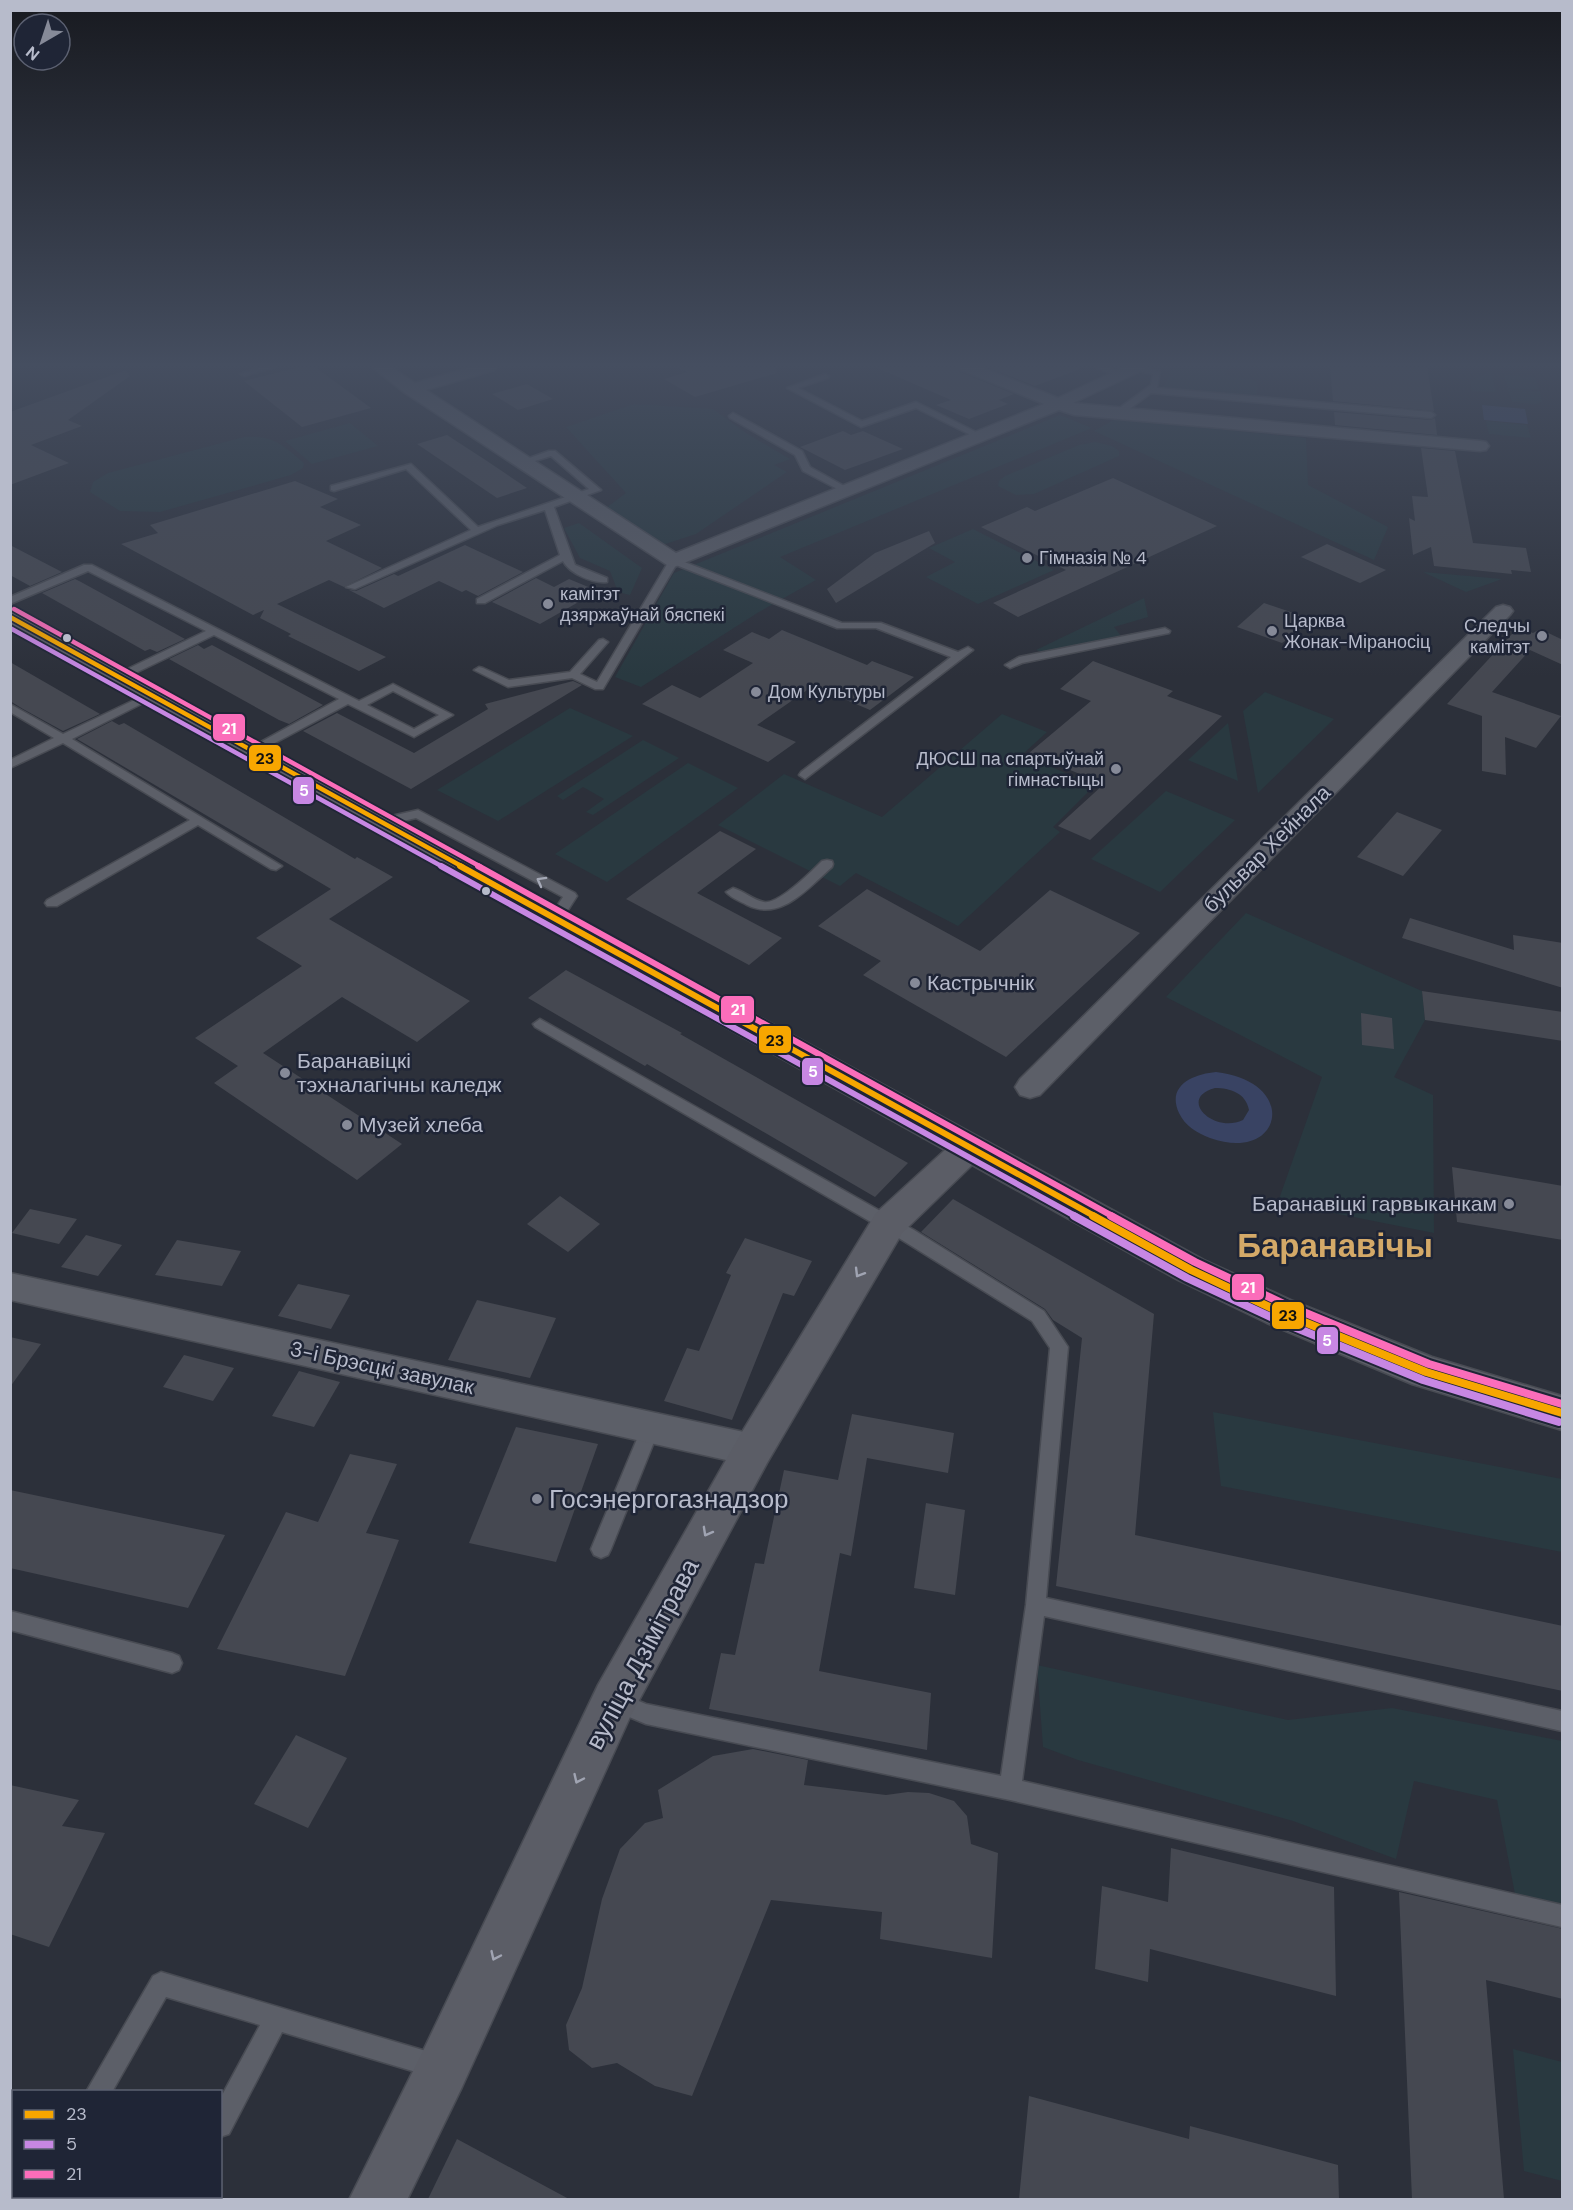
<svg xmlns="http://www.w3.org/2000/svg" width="1573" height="2210" font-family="'DM Sans',sans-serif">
<rect width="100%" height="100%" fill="#2c303a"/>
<g fill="#293940">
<polygon points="1169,367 1227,367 1225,375 1257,381 1257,398 1163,388 1172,368"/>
<polygon points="1491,371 1496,392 1472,391 1470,382"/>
<polygon points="1504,375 1535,377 1539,390 1508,388"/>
<polygon points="1508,389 1540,391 1542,402 1536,404 1512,402"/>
<polygon points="634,404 713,409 746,433 790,459 774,465 787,472 696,534 656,547 606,508 626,493 566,427"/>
<polygon points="1060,415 1092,428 780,557 816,580 759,612 641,687 615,677 674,573"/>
<polygon points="1115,419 1306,438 1308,485 1388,527 1374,560 1094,431"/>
<polygon points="1486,421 1527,425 1531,438 1489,434"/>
<polygon points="350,423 378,446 312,464 285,441"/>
<path d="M 244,437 C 274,435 282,445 304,463 L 303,468 L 291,475 L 160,512 L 120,511 L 90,492 L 93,482 L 108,473 Z"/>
<polygon points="1095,442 1112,446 1119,451 1119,456 1034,494 1016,495 998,486 999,481 1005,476 1079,445"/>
<polygon points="579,523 642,568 630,595 618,592 610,571 580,558 564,528"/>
<polygon points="973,529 1054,570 978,604 926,577 955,562 929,548"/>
<polygon points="1423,572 1502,579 1466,592"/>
<polygon points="1144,598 1148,617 1114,627 1121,636 1046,653 1036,650"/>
<polygon points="1265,692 1334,719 1258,793 1243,711"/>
<polygon points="570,708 633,736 498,821 437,790"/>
<polygon points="1002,714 1047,732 1023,754 1094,786 1053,827 1060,832 958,926 856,873 840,886 718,825 784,774 882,817"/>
<polygon points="1228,723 1238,781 1188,760"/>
<polygon points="643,740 679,758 593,815 586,812 604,799 583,787 563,800 557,796"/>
<polygon points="688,763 738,788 607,882 555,854"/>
<polygon points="1166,791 1235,820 1160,892 1091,859"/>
<polygon points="1246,913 1422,991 1425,1020 1394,1077 1433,1095 1434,1233 1278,1202 1322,1077 1166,997"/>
<polygon points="1213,1412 1562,1479 1562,1552 1221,1486"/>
<polygon points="1037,1665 1288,1720 1392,1708 1562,1741 1562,1904 1515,1894 1497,1800 1414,1781 1396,1859 1293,1821 1078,1760 1043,1747"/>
<polygon points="1513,2049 1562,2062 1562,2181 1524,2171"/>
</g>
<g fill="#394363" fill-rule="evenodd">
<polygon points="1482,405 1525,409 1528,424 1484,420"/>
<path d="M 1216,1072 C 1301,1082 1282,1164 1210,1138 C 1197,1133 1185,1126 1179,1113 C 1166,1085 1194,1074 1216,1072 ZM 1215,1088 C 1230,1088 1246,1093 1249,1110 L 1243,1120 C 1213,1134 1177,1098 1215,1088 Z"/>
</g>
<g fill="#454851">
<polygon points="300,367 315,367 371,408 302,427 244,381"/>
<polygon points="676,367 776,367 777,373 695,397 664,379 687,372"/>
<polygon points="875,367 957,367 960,372 1014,394 999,400 1008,404 969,419 936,405 951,400"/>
<polygon points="987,367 1080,367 1080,369 1035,386"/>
<polygon points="1330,367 1427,367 1434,411 1333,401"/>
<polygon points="126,370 130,376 68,420 82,426 31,445 69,463 10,485 10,412"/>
<polygon points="527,384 553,399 518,410 492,394"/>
<polygon points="1334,412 1431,420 1435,418 1437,435 1335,425"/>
<polygon points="843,431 851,435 863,431 903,449 845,470 800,447"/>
<polygon points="447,435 487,461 527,488 497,498 417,444"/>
<polygon points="1421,448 1455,451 1473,543 1526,548 1531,572 1511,570 1512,574 1434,566 1431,547 1413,555 1409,518 1415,521 1412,496 1428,497"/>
<polygon points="1113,478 1217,526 1018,617 993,603 1066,570 981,527 1027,507 1035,511"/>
<polygon points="295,481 338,499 320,507 361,525 326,541 382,568 344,587 329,580 277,604 386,657 359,671 288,636 291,634 260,618 264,610 253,615 121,544 158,533 150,525"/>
<polygon points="929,531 935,543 836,603 827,589 875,553"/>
<polygon points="1327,544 1386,570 1360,583 1301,557"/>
<polygon points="10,545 62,572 30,586 10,575"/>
<polygon points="465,545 523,572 478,596 466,590 462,592 439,581 384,608 349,590 356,591 394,574 398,576"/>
<polygon points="536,578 554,587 569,579 598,591 540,624 492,602"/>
<polygon points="75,579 81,582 185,639 157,652 150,649 145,651 42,593"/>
<polygon points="1264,603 1314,620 1282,643 1237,627"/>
<polygon points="1521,628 1533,633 1540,629 1563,640 1563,665 1530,650 1492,692 1561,716 1536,748 1505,737 1506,775 1482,771 1482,716 1447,704 1512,634"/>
<polygon points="782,630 867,665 872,661 914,677 870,710 813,686 757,725 796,742 768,762 642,704 672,685 700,698 753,663 723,650 752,632 769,639"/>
<polygon points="198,645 204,649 212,645 323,705 289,724 279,720 169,659"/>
<polygon points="1093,661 1173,691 1167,696 1222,716 1090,840 1058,826 1104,784 1029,753 1091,701 1060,689"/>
<polygon points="10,662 100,714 63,731 23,709 10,701"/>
<polygon points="573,681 582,685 411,789 303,731 337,713 414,753 488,709 485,704"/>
<polygon points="112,721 119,725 124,723 355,859 357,857 393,877 329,919 470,1001 417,1042 342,997 263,1053 402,1144 357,1180 214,1083 238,1066 195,1038 302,966 256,938 331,889 77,739"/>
<polygon points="1397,812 1442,830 1403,876 1357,857"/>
<polygon points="720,831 756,849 697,893 782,938 749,965 626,899"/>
<polygon points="867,889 980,951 1050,890 1140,933 1006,1057 863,975 881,961 818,926"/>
<polygon points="1410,918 1514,950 1513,935 1563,943 1563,988 1402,938"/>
<polygon points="566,970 682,1033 680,1034 908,1163 875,1197 647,1064 645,1066 528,998"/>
<polygon points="1422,991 1563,1012 1563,1041 1425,1020"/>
<polygon points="1361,1013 1392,1018 1394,1049 1362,1045"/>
<polygon points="1452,1167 1563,1186 1563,1240 1457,1222"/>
<polygon points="560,1196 600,1224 568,1252 527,1224"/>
<polygon points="953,1199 1154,1314 1135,1535 1563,1626 1563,1691 1056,1586 1082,1338 1053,1320 1045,1309 921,1232"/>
<polygon points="30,1209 77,1219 59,1244 12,1233"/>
<polygon points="86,1235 122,1245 98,1276 61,1267"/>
<polygon points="745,1238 812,1261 794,1296 783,1293 732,1420 664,1401 687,1348 699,1351 731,1275 726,1273"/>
<polygon points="177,1240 241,1251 222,1286 155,1275"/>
<polygon points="298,1284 350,1295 331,1329 278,1316"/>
<polygon points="477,1300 556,1318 530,1378 448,1360"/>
<polygon points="10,1337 41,1344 10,1387"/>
<polygon points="184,1355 234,1368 213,1401 163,1387"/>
<polygon points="299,1371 340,1382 314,1427 272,1416"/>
<polygon points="852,1414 954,1433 948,1473 867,1458 851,1556 840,1553 819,1671 931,1693 927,1750 709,1709 721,1653 735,1655 755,1563 764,1564 784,1470 838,1480"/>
<polygon points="516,1427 598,1444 556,1562 469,1543"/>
<polygon points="350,1454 397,1464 366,1533 399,1540 345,1676 217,1649 286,1512 318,1522"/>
<polygon points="10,1490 225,1535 188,1608 10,1568"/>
<polygon points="926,1503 965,1510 955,1595 914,1588"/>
<polygon points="296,1735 347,1758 308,1828 254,1804"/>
<polygon points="753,1749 808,1760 804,1785 886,1795 908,1792 929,1793 954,1801 967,1816 971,1844 998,1853 992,1958 880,1939 882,1912 771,1900 692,2096 655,2086 617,2063 592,2068 569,2050 566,2025 582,1988 602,1899 620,1849 645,1823 663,1818 658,1790 713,1756"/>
<polygon points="10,1785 79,1800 62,1826 105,1833 49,1947 10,1934"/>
<polygon points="1171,1848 1334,1887 1336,1996 1150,1949 1148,1982 1095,1969 1102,1886 1168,1902"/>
<polygon points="1399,1892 1563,1929 1563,1999 1486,1980 1504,2199 1412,2199"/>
<polygon points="1029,2096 1189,2139 1190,2126 1338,2165 1339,2199 1019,2199"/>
<polygon points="457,2139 569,2199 428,2199"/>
</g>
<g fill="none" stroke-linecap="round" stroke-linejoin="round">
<defs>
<g id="lane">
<polygon points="262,367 275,367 244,376 240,374"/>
<polygon points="1095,367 1106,367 1125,375 1118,377"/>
<polygon points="1133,367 1160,371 1157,388 1431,412 1435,415 1431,418 1151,393 1120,416 1114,416 1114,412 1151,385 1153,374 1133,370"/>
<polygon points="825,374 829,376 828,378 798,388 862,421 916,402 984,436 977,438 916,408 861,427 787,388"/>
<polygon points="733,413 802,451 810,467 853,491 845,493 803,471 795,455 730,418 729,416"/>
<path d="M 549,451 L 555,451 L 601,490 L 554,507 L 575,565 L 607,578 L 607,582 C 593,584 569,573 563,561 L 485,603 L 477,603 L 477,599 L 560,555 L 545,510 L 498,525 L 355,589 L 346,587 L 471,530 L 406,469 L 334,491 L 331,490 L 331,486 L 411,464 L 478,527 L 589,489 L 551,456 L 522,465 L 518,462 Z"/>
<polygon points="674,558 842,623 881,623 958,652 968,647 973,650 805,779 799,775 801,772 951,657 876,628 837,628 676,565 603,689 595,689 572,678 508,687 474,670 479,667 483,668 509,680 570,672 599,640 603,639 608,642 580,674 597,682 669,561"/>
<path d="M 84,565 L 92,565 L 359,701 L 393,684 L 453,715 L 414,737 L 348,704 L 256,753 L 248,753 L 248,749 L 339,699 L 214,635 L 123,679 L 115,679 L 115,675 L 206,631 L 88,571 L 10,604 L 10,597 ZM 393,691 L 439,715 L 414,729 L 367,705 Z"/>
<polygon points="1165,628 1170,631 1169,633 1022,663 1010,668 1005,665 1019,657"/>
<polygon points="151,692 157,695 155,697 72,739 282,866 276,870 271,869 198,825 57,906 47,906 45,903 47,900 190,820 63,743 10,768 10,760 54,738 10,712 10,704 63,734"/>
<polygon points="418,810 575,893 577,896 561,921 551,921 549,918 563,897 416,818 382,826 376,822 378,819"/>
<path d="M 827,860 L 832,861 L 833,864 L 832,867 C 808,888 781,922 747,905 C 740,901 731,898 726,892 L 733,888 C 744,891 753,900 764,902 C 778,905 812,871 822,861 Z"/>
<polygon points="540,1019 914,1230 1044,1311 1068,1347 1046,1598 1562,1711 1562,1731 1044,1616 1022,1781 1562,1905 1562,1927 1010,1800 646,1724 610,1709 607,1702 610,1695 617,1692 646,1704 1001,1776 1026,1605 1050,1348 1032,1321 902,1240 535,1027 533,1024"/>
<polygon points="651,1419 657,1421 660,1427 611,1549 608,1555 601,1558 594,1555 591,1549 642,1427 645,1421"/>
<polygon points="10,1611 172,1653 179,1656 182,1663 179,1670 172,1673 10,1630"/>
<polygon points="161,1972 436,2054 444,2058 448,2066 444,2074 436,2078 282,2032 229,2134 220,2137 220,2099 260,2025 166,1997 112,2092 86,2092 153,1976"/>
<polygon points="24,2196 49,2196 48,2200 23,2200"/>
<polygon points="169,2196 194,2196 194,2200 168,2200"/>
</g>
<g id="street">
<polygon points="372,367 391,367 415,383 472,367 497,367 495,370 426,390 676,553 1044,404 961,370 959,367 981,367 1058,398 1124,367 1145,367 1143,370 1073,403 1480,441 1486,442 1489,446 1486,450 1480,451 1074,415 1059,410 674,567 667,565 405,393"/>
<polygon points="1503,605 1510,607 1513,611 1510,615 1040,1095 1030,1098 1020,1095 1015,1087 1020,1079 1496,607"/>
<polygon points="10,1273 753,1434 766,1439 771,1450 766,1461 753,1466 10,1300"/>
</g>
<polygon id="secondary" points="10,610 18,612 1204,1260 1293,1301 1432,1357 1562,1396 1562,1430 1412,1384 1267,1323 1178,1280 972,1165 902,1233 767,1463 630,1717 462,2087 407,2200 349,2200 424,2049 598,1685 739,1437 876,1213 945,1150 10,627"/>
</defs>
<use href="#lane" stroke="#484b53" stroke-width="3"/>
<use href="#street" stroke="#484b53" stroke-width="3"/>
<use href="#secondary" stroke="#484b53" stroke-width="3"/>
<use href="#lane" fill="#5c5f68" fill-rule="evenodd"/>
<use href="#street" fill="#5c5f68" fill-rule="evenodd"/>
<use href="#secondary" fill="#5b5d66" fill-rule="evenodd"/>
<defs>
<polyline id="bus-1-far2" points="10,617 463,867"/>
<polyline id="bus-1-far1" points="460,866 1096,1217"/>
<polyline id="bus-1" points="1093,1216 1191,1270 1280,1312 1426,1372 1562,1413"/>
<polyline id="bus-2-far2" points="10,628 443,867"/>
<polyline id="bus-2-far1" points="441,866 1077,1217"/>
<polyline id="bus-2" points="1074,1216 1187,1278 1277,1320 1423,1380 1559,1422"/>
<polyline id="bus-3-far2" points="14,609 481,867"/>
<polyline id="bus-3-far1" points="478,866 1114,1217"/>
<polyline id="bus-3" points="1111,1216 1195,1262 1284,1304 1429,1364 1562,1404"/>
</defs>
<use href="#bus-1-far2" stroke="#1f2536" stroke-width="8"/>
<use href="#bus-1-far1" stroke="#1f2536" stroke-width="10"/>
<use href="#bus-1" stroke="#1f2536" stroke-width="12"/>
<use href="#bus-2-far2" stroke="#1f2536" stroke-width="8"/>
<use href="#bus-2-far1" stroke="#1f2536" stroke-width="10"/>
<use href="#bus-2" stroke="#1f2536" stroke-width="12"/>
<use href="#bus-3-far2" stroke="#1f2536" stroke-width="8"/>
<use href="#bus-3-far1" stroke="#1f2536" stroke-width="10"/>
<use href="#bus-3" stroke="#1f2536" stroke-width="12"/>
<use href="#bus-1-far2" stroke="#f7a600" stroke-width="4.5"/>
<use href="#bus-1-far1" stroke="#f7a600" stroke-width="6"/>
<use href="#bus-1" stroke="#f7a600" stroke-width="8"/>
<use href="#bus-2-far2" stroke="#c787e3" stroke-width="4.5"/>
<use href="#bus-2-far1" stroke="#c787e3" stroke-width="6"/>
<use href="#bus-2" stroke="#c787e3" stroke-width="8"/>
<use href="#bus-3-far2" stroke="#fb6dba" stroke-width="4.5"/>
<use href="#bus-3-far1" stroke="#fb6dba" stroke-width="6"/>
<use href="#bus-3" stroke="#fb6dba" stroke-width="8"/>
</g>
<defs><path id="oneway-chevron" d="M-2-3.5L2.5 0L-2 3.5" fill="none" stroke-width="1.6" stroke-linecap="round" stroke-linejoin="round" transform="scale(1.5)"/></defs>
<use stroke="#a5a9b7" href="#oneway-chevron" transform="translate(541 881) rotate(-151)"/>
<g stroke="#a0a4b2">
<use href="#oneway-chevron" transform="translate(859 1273) rotate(121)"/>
<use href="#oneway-chevron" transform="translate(707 1532) rotate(119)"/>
<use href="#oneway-chevron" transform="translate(578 1779) rotate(115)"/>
<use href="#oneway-chevron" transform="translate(495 1956) rotate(115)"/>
</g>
<linearGradient id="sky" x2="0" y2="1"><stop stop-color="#181a20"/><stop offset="0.54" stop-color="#454e60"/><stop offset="1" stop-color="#454e60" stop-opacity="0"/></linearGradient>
<rect width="1573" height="676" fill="url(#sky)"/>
<g fill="#868a98" stroke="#1f2536" stroke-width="2">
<circle cx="1027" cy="558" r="6"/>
<circle cx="548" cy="604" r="6"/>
<circle cx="1272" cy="631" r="6"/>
<circle cx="1542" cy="636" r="6"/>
<circle cx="756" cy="692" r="6"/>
<circle cx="1116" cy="769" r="6"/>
<circle cx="915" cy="983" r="6"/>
<circle cx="285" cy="1073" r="6"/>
<circle cx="347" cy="1125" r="6"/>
<circle cx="1509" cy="1204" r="6"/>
<circle cx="537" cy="1499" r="6"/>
</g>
<g fill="#b7bbcb" stroke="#1f2536" stroke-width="2">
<circle cx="67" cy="638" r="5"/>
<circle cx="486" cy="891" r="5"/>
</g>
<g text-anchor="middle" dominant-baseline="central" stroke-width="5" stroke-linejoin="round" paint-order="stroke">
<g font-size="18" fill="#b7bbcb" stroke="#1f2536" text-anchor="start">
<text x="1039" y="558">Гімназія № 4</text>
<text x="560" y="594">камітэт<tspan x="560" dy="21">дзяржаўнай бяспекі</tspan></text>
<text x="1284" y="621">Царква<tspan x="1284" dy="21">Жонак-Міраносіц</tspan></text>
<text x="1530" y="626" text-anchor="end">Следчы<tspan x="1530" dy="21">камітэт</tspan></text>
<text x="768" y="692">Дом Культуры</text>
<text x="1104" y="759" text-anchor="end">ДЮСШ па спартыўнай<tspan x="1104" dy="21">гімнастыцы</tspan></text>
</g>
<g font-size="21" fill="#b7bbcb" stroke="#1f2536">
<text transform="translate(1267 849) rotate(-45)">бульвар Хейнала</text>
<text transform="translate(382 1368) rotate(12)">3-і Брэсцкі завулак</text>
</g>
<g font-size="21" fill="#b7bbcb" stroke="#1f2536" text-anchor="start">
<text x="927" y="983">Кастрычнік</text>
<text x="297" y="1061">Баранавіцкі<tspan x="297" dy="24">тэхналагічны каледж</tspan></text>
<text x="359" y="1125">Музей хлеба</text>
<text x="1497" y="1204" text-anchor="end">Баранавіцкі гарвыканкам</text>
</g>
<g font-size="26" fill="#b7bbcb" stroke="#1f2536" text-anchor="start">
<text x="549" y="1499">Госэнергогазнадзор</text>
</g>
<g font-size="26" fill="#b7bbcb" stroke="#1f2536">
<text transform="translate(642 1654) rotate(-62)">вуліца Дзімітрава</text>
</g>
<g font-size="33" font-weight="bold" fill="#d4a968" stroke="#1f2536">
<text x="1335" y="1245">Баранавічы</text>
</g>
</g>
<g stroke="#1f2536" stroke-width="2">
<rect x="212" y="713" width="34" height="29" rx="6" fill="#fb6dba"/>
<rect x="248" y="744" width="34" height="28" rx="6" fill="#f7a600"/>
<rect x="292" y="776" width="23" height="29" rx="6" fill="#c787e3"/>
<rect x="720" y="995" width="35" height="29" rx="6" fill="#fb6dba"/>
<rect x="758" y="1025" width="34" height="29" rx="6" fill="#f7a600"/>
<rect x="801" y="1057" width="23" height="29" rx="6" fill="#c787e3"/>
<rect x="1231" y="1273" width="34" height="28" rx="6" fill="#fb6dba"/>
<rect x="1271" y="1301" width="34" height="29" rx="6" fill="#f7a600"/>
<rect x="1316" y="1326" width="23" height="29" rx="6" fill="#c787e3"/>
</g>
<g font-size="16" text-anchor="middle" font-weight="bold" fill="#fff">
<text x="229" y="734">21</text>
<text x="304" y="796">5</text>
<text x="738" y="1015">21</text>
<text x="813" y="1077">5</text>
<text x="1248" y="1293">21</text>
<text x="1327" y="1346">5</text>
</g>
<g font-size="16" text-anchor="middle" font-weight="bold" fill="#111">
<text x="265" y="764">23</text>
<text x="775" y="1046">23</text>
<text x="1288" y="1321">23</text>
</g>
<rect width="1573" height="2210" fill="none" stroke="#b7bbcb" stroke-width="24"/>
<rect x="12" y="2090" width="210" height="108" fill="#1f2536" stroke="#5c6172" stroke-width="1.5"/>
<rect x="24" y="2110" width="30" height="9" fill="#f7a600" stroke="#5c6172" stroke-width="1.5"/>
<text x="66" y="2120" font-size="18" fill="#b7bbcb">23</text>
<rect x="24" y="2140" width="30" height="9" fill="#c787e3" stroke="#5c6172" stroke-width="1.5"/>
<text x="66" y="2150" font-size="18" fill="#b7bbcb">5</text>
<rect x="24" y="2170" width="30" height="9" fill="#fb6dba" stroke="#5c6172" stroke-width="1.5"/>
<text x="66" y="2180" font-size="18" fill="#b7bbcb">21</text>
<g transform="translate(42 42) rotate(219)"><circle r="28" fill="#1f2536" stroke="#5c6172" stroke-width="1.5"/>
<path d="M0-4.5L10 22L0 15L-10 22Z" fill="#868a98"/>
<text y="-9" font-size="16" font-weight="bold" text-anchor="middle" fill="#b7bbcb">N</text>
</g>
</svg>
